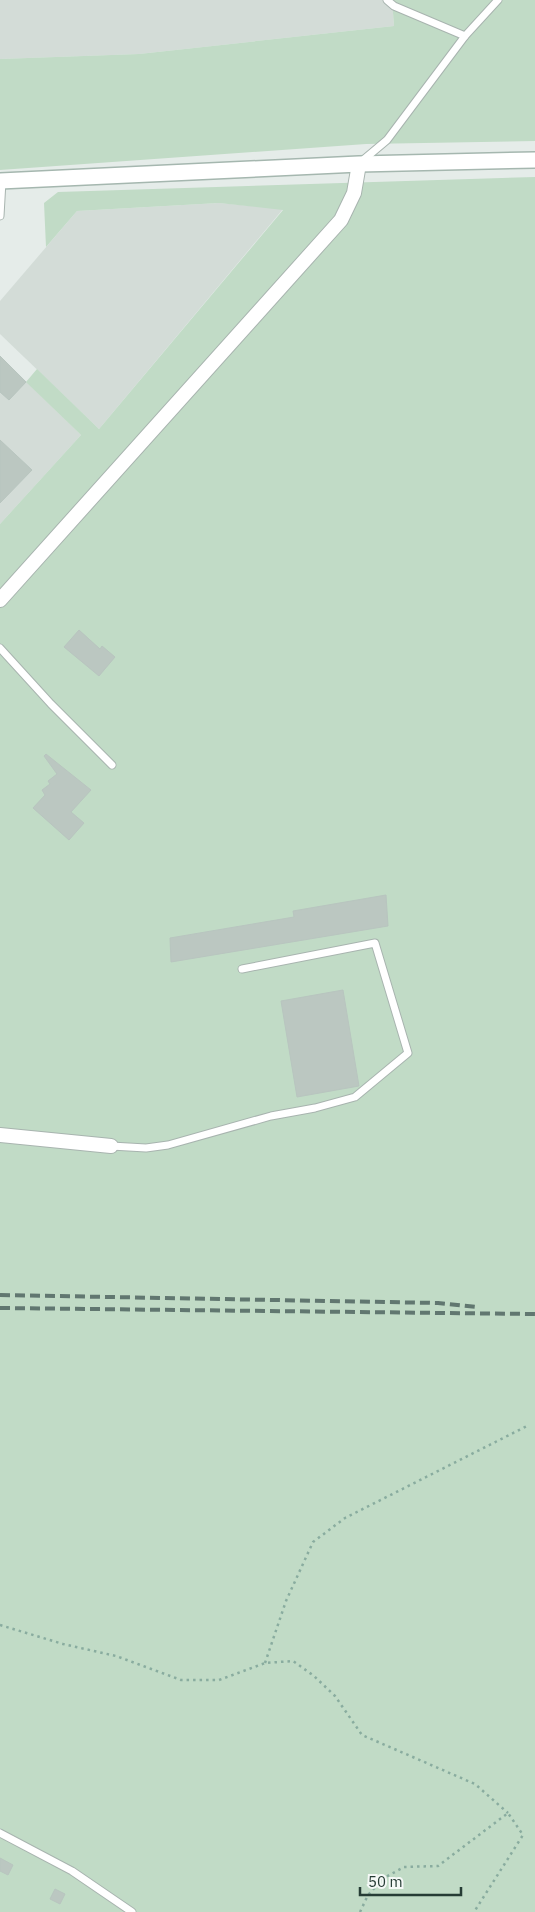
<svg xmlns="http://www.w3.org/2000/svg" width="535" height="1912" font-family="'IBM Plex Sans',sans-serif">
<rect width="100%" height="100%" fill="#e5ece9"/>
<g fill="#d3dcd7">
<polygon points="0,0 392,0 394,26 139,54 0,59"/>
<polygon points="219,203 283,209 99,429 0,334 0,301 77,211"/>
<polygon points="0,356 81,435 0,524"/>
</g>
<g fill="#c1dbc6">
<polygon points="392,0 535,0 535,141 366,144 0,170 0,59 139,54 394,26"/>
<polygon points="535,177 535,1912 0,1912 0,524 81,435 26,382 37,369 99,429 283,210 219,203 77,211 46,247 44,203 58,192"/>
</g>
<g fill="#bbc7c1" stroke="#b8c5bf">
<polygon points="0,356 26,382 9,400 0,392"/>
<polygon points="0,440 32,470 0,503"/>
<polygon points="79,630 100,649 102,646 115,657 99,676 64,647"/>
<polygon points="46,754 91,790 71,812 84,823 69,840 33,808 45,795 42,790 50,784 48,781 57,774 44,756"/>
<polygon points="386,895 388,926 171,962 170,938 294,917 293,911"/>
<polygon points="343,990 359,1086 297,1097 281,1001"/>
<polygon points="0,1858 13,1865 8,1875 0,1871"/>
<polygon points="55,1889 65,1894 60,1904 50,1899"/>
</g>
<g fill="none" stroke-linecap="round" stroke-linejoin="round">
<defs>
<g id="lane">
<polyline points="387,0 394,6 465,36"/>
<polyline points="362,161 387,140 465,36 498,0"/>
<polyline points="0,216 2,181"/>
<polyline points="0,648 51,704 112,765"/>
<polyline points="111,1146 146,1148 168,1145 271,1116 315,1108 355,1097 408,1053 375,943 242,969"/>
<polyline points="0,1833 72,1871 132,1912"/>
</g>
<g id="street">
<polyline points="0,600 341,220 354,193 359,164"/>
<polyline points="0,1135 111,1146"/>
</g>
<polyline id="secondary" points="0,181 359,164 535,160"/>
</defs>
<use href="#lane" stroke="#a8b4af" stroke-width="9"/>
<use href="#street" stroke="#a8b4af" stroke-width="16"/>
<use href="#secondary" stroke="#a5b7af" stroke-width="18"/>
<g stroke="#89ac9f" stroke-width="2.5" stroke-dasharray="2.5 4" stroke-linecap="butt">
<polyline points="0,1625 63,1644 116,1656 181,1680 219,1680 265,1663 293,1661 314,1676 335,1696 362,1735 475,1784 508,1813"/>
<polyline points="265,1663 286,1601 313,1542 345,1518 529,1425"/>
<polyline points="360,1912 368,1895 384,1878 404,1867 438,1866 508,1813 523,1835 474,1912"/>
</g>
<use href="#lane" stroke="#fff" stroke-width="7"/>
<use href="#street" stroke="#fff" stroke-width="14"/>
<use href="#secondary" stroke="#fff" stroke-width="15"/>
<g stroke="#617770" stroke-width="4" stroke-dasharray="10 5" stroke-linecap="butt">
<polyline points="0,1295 438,1303 477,1307"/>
<polyline points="0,1308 535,1314"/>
</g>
</g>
<path d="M360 1887v8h101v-8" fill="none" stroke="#263c35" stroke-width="2.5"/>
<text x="368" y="1887" font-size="15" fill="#263c35" stroke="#f5f9f7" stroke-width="4" paint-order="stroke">50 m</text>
</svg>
